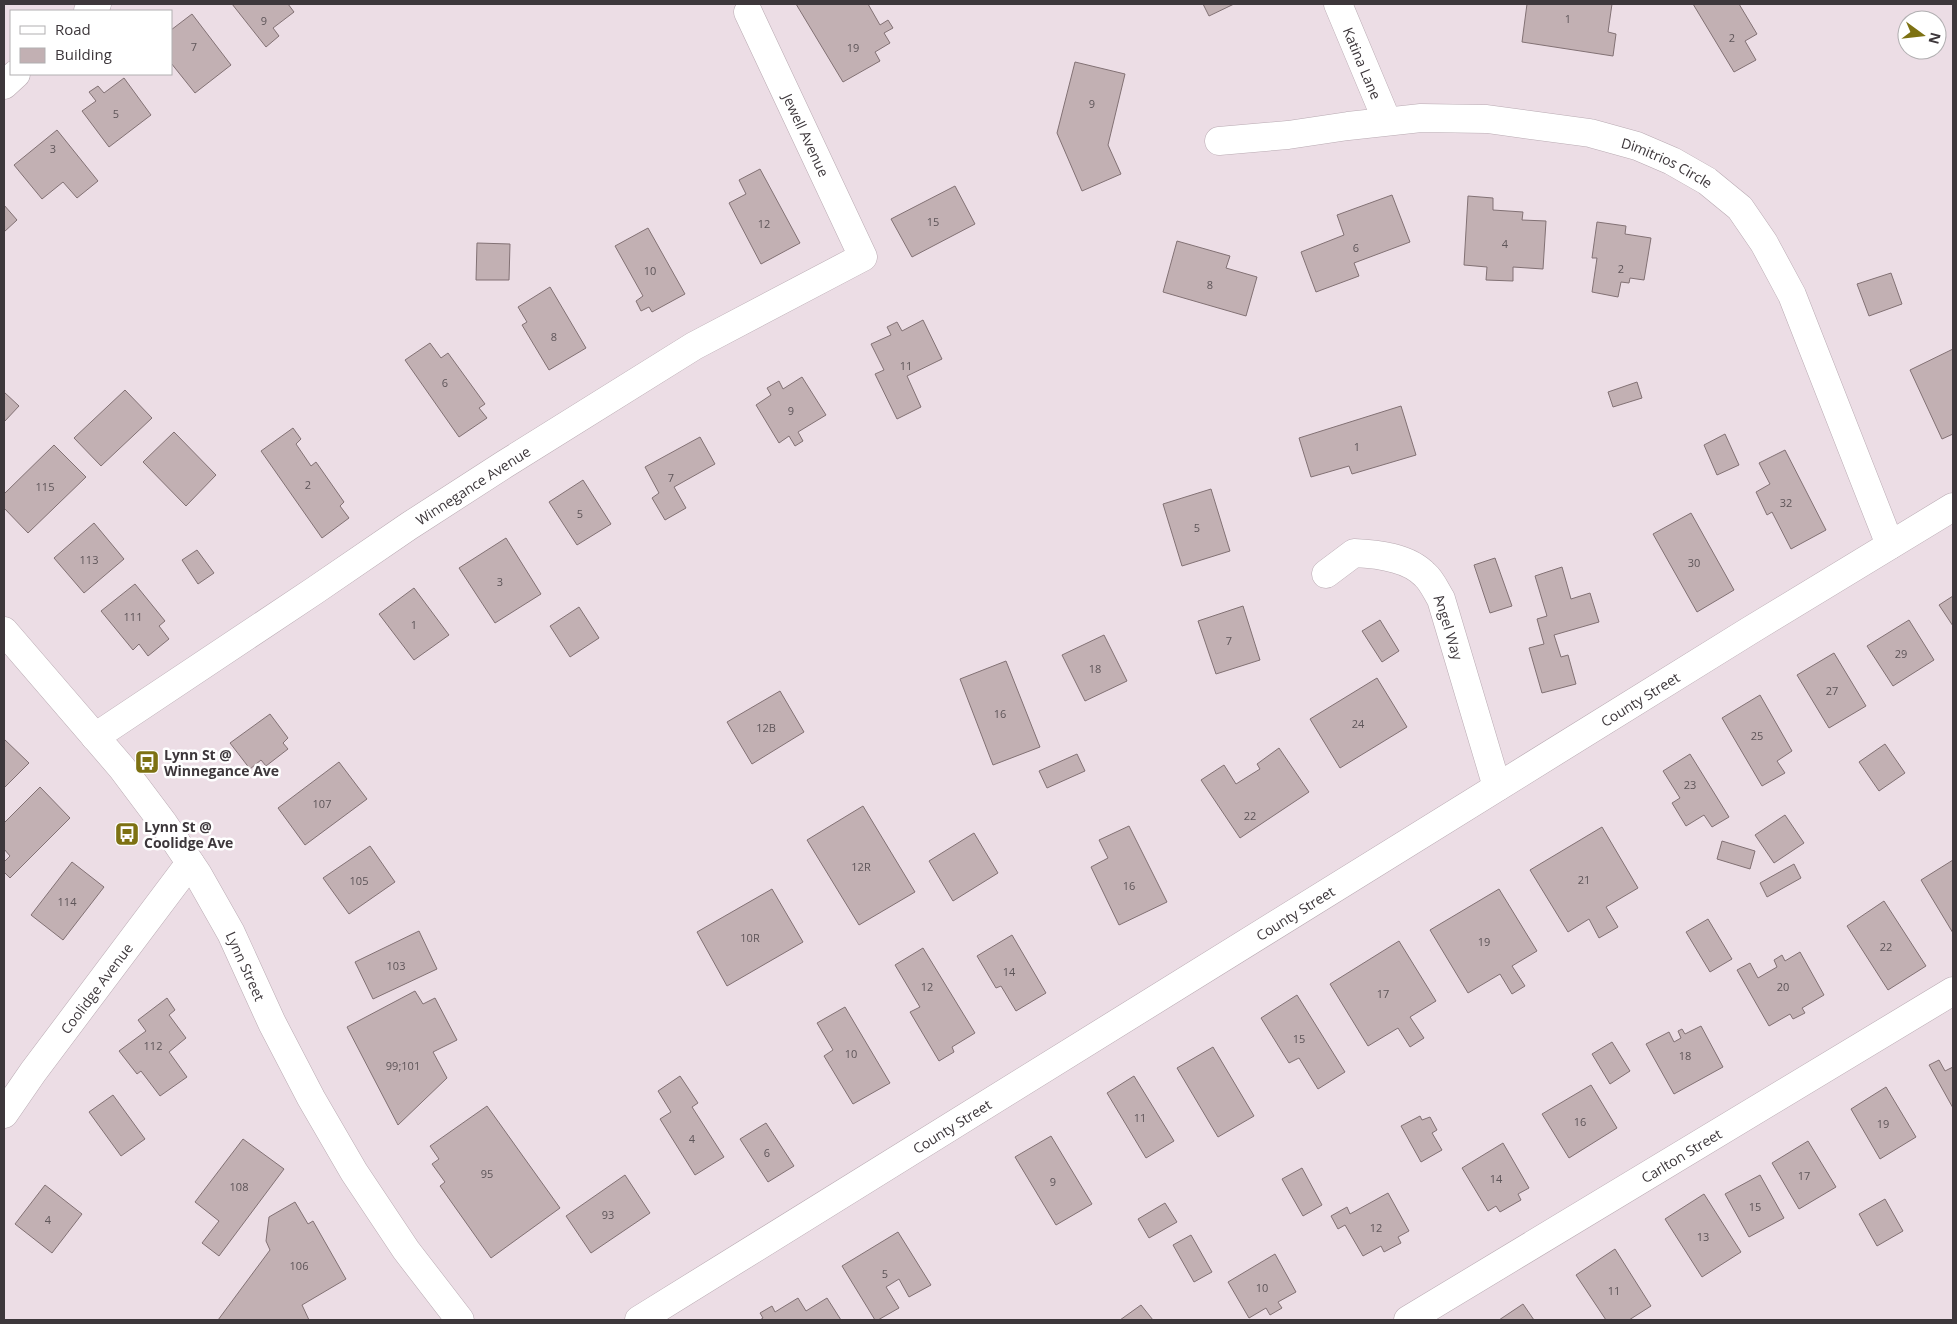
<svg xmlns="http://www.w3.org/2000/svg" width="1957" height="1324" font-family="'Open Sans',sans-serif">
<rect width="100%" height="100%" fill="#ecdde5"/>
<g fill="#c2b0b3" stroke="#827174">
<polygon points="232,4 288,4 294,12 273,28 279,36 266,47"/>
<polygon points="796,4 868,4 880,25 888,20 893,28 884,33 890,43 875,52 880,61 843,82"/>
<polygon points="1203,4 1234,4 1209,16"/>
<polygon points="1527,4 1612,4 1608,32 1616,34 1613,56 1522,42"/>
<polygon points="1693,4 1739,4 1757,34 1745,41 1756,60 1734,72"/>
<polygon points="192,14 231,65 195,93 171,63 171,30"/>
<polygon points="1075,62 1125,74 1108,145 1121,174 1082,191 1057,133"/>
<polygon points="124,78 151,115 109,147 82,111 96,101 89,92 98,86 104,93"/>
<polygon points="57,130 98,181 77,198 63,182 42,199 14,165"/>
<polygon points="760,169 800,243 761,264 729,203 746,194 739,180"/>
<polygon points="955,186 975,224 912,257 891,219"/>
<polygon points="1392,195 1410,242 1354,263 1359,276 1316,292 1301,252 1344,235 1337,215"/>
<polygon points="1468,196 1493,198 1493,210 1523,212 1522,220 1546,221 1543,269 1513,267 1513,281 1486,280 1487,267 1464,265"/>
<polygon points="4,205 17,220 4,232"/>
<polygon points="1597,222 1626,226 1625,234 1651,238 1644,280 1630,278 1629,283 1621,282 1618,297 1592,292 1597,258 1592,258"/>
<polygon points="648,228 685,294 652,312 649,307 641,311 636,301 643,296 615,246"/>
<polygon points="1177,241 1230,256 1226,268 1257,277 1246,316 1163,292"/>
<polygon points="477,243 510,244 509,280 476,280"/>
<polygon points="1891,273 1902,304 1869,316 1857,284"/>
<polygon points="550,287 586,348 549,370 522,325 527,322 518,307"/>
<polygon points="923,320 942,359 907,376 921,407 897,419 875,374 884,370 871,344 891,335 887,327 897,322 902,331"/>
<polygon points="430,343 441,358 448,353 485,404 479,408 487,418 459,437 405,360"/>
<polygon points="1953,349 1953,434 1942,439 1910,370"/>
<polygon points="802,377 826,415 798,432 803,441 795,446 789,436 779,443 756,405 771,395 767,388 779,381 783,389"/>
<polygon points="1637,382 1642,398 1613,407 1608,392"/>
<polygon points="125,390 152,418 101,466 74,438"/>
<polygon points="4,392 19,406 4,422"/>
<polygon points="1401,406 1416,455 1352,474 1349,466 1311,477 1299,438"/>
<polygon points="293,428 301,439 296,444 311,466 316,462 344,502 340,506 349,518 322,538 261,451"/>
<polygon points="174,432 216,475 186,506 143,462"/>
<polygon points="1725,434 1739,465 1717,475 1704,445"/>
<polygon points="700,437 715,464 674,487 686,508 665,520 652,498 659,493 645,467"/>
<polygon points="54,445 86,477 28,533 4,508 4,494"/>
<polygon points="1785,450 1826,530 1791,549 1772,512 1767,515 1756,492 1770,484 1759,463"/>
<polygon points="583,480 611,524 577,545 549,502"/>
<polygon points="1211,489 1230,551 1182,566 1163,504"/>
<polygon points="1691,513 1734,590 1697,612 1653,534"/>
<polygon points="94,523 124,559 84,593 54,558"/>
<polygon points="506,538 541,594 495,623 459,568"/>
<polygon points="197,550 214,573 198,584 182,560"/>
<polygon points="1495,558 1512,606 1490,613 1474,565"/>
<polygon points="1562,567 1571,599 1590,593 1599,622 1554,635 1561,657 1568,655 1576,684 1542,693 1529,648 1544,644 1537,619 1547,616 1535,576"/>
<polygon points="135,584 165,621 159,626 169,639 148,656 139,644 133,650 101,611"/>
<polygon points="414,588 449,635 414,660 379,614"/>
<polygon points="1953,596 1953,626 1939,605"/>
<polygon points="1243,606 1260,660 1216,674 1198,621"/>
<polygon points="579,607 599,638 570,657 550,626"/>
<polygon points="1380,620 1399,651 1382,662 1362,631"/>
<polygon points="1909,620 1934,660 1893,686 1867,646"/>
<polygon points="1104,635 1127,681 1085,701 1062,655"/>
<polygon points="1834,653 1866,706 1829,728 1797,675"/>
<polygon points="1006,661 1040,747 993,765 960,679"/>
<polygon points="1377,678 1407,727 1340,768 1310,719"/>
<polygon points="780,691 804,732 752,764 727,722"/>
<polygon points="1760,695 1792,751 1777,761 1785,773 1762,786 1722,718"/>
<polygon points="270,714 288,738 283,743 288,749 266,766 261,760 250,769 230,743"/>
<polygon points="4,739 29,763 4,788"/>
<polygon points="1885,744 1905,773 1879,791 1859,762"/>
<polygon points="1279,748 1309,792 1240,838 1201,780 1224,765 1236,784 1260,769 1257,764"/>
<polygon points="1077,754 1085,771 1047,788 1039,771"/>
<polygon points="1690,754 1729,817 1712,827 1704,815 1686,826 1672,803 1680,798 1663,771"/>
<polygon points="339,762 367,799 305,845 278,808"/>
<polygon points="40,787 70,818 10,878 4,872 4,862 10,856 4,849 4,823"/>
<polygon points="863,806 915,892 859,925 807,840"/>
<polygon points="1785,815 1804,843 1774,863 1755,835"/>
<polygon points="1129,826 1167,902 1119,925 1091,867 1108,858 1099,840"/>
<polygon points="1602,827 1638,888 1606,907 1618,927 1599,938 1589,919 1568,932 1530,870"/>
<polygon points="974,833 998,873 953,901 929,861"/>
<polygon points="1722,841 1755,851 1750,869 1717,859"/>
<polygon points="370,846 395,882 349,914 323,878"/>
<polygon points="1953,860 1953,933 1921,880"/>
<polygon points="72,862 104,887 63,940 31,915"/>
<polygon points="1794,864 1801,878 1767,897 1760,883"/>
<polygon points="772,889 803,942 727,986 697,932"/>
<polygon points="1499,889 1537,951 1512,966 1525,986 1512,994 1500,974 1468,993 1430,930"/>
<polygon points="1884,901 1926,966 1888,990 1847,926"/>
<polygon points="1708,919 1732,959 1710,972 1686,932"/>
<polygon points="419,931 437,969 373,999 355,962"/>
<polygon points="1012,935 1046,993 1016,1011 1001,986 996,988 977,956"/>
<polygon points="1399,941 1436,1001 1410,1017 1424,1038 1410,1047 1398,1028 1368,1046 1330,984"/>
<polygon points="923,948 975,1033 952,1047 954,1052 939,1061 910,1012 920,1007 895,965"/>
<polygon points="1800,952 1824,995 1802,1008 1805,1013 1793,1019 1790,1014 1769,1026 1737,970 1750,963 1758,978 1777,967 1774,960 1782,955 1785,961"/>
<polygon points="415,991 423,1004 435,998 457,1040 433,1052 447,1078 398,1125 347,1027"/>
<polygon points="1297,995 1345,1072 1318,1089 1299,1058 1289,1063 1261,1018"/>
<polygon points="167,998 175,1010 169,1015 186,1038 169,1052 187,1077 160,1096 141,1071 137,1074 119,1051 146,1031 138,1020"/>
<polygon points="845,1007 890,1083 853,1104 824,1056 833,1050 817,1023"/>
<polygon points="1701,1026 1723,1067 1674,1094 1646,1044 1669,1032 1674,1042 1681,1038 1678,1031 1682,1029 1685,1034"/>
<polygon points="1612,1042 1630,1071 1610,1084 1592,1054"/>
<polygon points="1213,1047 1254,1116 1218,1137 1177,1068"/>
<polygon points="1939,1060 1945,1071 1953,1067 1953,1108 1929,1065"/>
<polygon points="680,1076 698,1103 692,1107 724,1157 695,1175 660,1119 671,1112 658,1091"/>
<polygon points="1134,1076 1174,1141 1146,1158 1107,1093"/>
<polygon points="1591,1085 1617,1128 1569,1158 1542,1114"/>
<polygon points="1886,1087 1916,1137 1880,1159 1851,1109"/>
<polygon points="113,1095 145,1139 121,1156 89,1112"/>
<polygon points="487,1106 560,1208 491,1258 440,1186 445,1182 432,1164 439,1159 430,1146"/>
<polygon points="1420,1116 1422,1120 1430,1117 1437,1130 1432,1133 1442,1150 1421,1162 1401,1126"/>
<polygon points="766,1123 794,1166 768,1182 740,1139"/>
<polygon points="1051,1136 1092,1204 1056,1225 1015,1157"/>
<polygon points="243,1139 284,1169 219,1256 202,1243 219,1221 195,1202"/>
<polygon points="1808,1141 1836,1187 1799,1209 1772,1163"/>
<polygon points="1503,1143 1529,1188 1518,1194 1521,1200 1500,1212 1496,1206 1488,1211 1462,1168"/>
<polygon points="1302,1168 1322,1205 1303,1216 1282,1179"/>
<polygon points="625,1175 650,1213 591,1253 566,1216"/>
<polygon points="1760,1175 1784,1218 1749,1237 1725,1194"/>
<polygon points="45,1185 82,1214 52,1253 15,1224"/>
<polygon points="1388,1193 1409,1231 1398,1237 1401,1243 1384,1252 1381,1246 1363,1256 1345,1225 1338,1229 1331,1216 1347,1207 1350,1214"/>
<polygon points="1704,1194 1741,1252 1702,1277 1665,1219"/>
<polygon points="1885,1199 1903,1231 1877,1246 1859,1214"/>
<polygon points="295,1202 308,1224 313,1221 346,1279 302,1305 309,1320 218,1320 270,1250 266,1241 269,1217"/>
<polygon points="1165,1203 1177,1222 1149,1238 1138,1219"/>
<polygon points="898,1232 931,1285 909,1297 899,1279 886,1287 899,1308 878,1320 875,1320 842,1266"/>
<polygon points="1191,1235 1212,1272 1194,1282 1173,1245"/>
<polygon points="1615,1249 1651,1306 1629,1320 1606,1320 1576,1275"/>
<polygon points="1275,1254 1296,1292 1278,1302 1282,1308 1270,1315 1266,1308 1249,1318 1228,1282"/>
<polygon points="798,1298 806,1311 827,1298 841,1320 760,1320 763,1318 760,1313 772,1306 775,1312"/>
<polygon points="1523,1304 1534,1320 1499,1320"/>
<polygon points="1141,1305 1153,1320 1120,1320"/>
</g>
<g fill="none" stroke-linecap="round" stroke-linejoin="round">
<defs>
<g id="street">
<path id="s1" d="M 1338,4 L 1387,121"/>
<polyline points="88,11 97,4"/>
<polyline points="4,85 16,74"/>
<path id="s2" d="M 1219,141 L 1288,135 L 1348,126 L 1421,118 L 1487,119 L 1590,133 L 1637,146 L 1672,161 L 1707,181 L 1740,208 L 1764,243 L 1792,295 L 1890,545"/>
<path id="s3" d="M 1326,574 L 1354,553 C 1377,554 1408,557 1425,575 C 1432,581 1436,591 1441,599 L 1497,787"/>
<path id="s4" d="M 95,737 L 314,591 L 409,526 L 505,464 L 694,346 L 863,257 L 748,12"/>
<path id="s5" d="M 4,1114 L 33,1072 L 190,863"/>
<path id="s6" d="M 1408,1320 L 1953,991"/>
</g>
<g id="secondary">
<path id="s7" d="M 4,631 L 122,768 L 164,824 L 197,873 L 231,933 L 272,1023 L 311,1098 L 354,1172 L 406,1250 L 460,1320"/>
<path id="s8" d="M 639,1320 L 1749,631 L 1953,507"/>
</g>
</defs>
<use href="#street" stroke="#b9aab2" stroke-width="29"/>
<use href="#secondary" stroke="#b9aab2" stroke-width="29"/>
<use href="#street" stroke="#fff" stroke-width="28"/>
<use href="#secondary" stroke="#fff" stroke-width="28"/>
</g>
<defs>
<symbol id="bus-square" viewBox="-11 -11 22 22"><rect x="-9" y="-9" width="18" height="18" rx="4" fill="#7d7112" stroke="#fff"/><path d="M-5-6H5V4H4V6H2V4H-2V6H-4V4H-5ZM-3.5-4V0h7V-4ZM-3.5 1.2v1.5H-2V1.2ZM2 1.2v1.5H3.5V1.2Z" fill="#fff"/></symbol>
</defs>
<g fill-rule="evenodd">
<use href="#bus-square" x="133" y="748" width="28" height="28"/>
<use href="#bus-square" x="113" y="820" width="28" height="28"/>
</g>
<g text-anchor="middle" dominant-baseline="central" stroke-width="5" stroke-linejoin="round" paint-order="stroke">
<g font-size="11" fill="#5e5559">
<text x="1568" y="18">1</text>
<text x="264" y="20">9</text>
<text x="1732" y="37">2</text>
<text x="194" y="46">7</text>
<text x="853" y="47">19</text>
<text x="1092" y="103">9</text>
<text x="116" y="113">5</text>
<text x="53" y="148">3</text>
<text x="933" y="221">15</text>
<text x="764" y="223">12</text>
<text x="1505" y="243">4</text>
<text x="1356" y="247">6</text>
<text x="1621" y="268">2</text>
<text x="650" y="270">10</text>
<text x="1210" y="284">8</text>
<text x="554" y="336">8</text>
<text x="906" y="365">11</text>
<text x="445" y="382">6</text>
<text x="791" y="410">9</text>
<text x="1357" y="446">1</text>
<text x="671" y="477">7</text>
<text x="308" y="484">2</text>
<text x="45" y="486">115</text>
<text x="1786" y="502">32</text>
<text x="580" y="513">5</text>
<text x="1197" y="527">5</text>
<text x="89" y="559">113</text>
<text x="1694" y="562">30</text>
<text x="500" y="581">3</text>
<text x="133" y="616">111</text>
<text x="414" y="624">1</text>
<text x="1229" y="640">7</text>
<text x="1901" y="653">29</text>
<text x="1095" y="668">18</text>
<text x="1832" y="690">27</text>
<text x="1000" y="713">16</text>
<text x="1358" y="723">24</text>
<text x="766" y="727">12B</text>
<text x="1757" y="735">25</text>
<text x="1690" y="784">23</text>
<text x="322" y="803">107</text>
<text x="1250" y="815">22</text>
<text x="861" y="866">12R</text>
<text x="1584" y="879">21</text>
<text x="359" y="880">105</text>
<text x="1129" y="885">16</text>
<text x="67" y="901">114</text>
<text x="750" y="937">10R</text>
<text x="1484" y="941">19</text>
<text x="1886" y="946">22</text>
<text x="396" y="965">103</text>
<text x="1009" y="971">14</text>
<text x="927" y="986">12</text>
<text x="1783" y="986">20</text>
<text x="1383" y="993">17</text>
<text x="1299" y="1038">15</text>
<text x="153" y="1045">112</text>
<text x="851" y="1053">10</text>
<text x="1685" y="1055">18</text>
<text x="403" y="1065">99;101</text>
<text x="1140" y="1117">11</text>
<text x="1580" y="1121">16</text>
<text x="1883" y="1123">19</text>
<text x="692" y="1138">4</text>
<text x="767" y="1152">6</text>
<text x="487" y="1173">95</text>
<text x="1804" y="1175">17</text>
<text x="1496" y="1178">14</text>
<text x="1053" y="1181">9</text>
<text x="239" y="1186">108</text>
<text x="1755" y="1206">15</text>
<text x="608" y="1214">93</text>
<text x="48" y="1219">4</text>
<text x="1376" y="1227">12</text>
<text x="1703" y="1236">13</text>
<text x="299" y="1265">106</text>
<text x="885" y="1273">5</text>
<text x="1262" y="1287">10</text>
<text x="1614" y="1290">11</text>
</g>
<g font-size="14" fill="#3d373b" stroke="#fff">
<text stroke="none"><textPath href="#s1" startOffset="64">Katina Lane</textPath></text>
<text transform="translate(806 135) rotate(65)">Jewell Avenue</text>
<text stroke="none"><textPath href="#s2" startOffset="456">Dimitrios Circle</textPath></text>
<text stroke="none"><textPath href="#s4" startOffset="454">Winnegance Avenue</textPath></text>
<text stroke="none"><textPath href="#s3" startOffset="169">Angel Way</textPath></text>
<text stroke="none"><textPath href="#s8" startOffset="1178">County Street</textPath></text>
<text stroke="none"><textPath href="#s8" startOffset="772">County Street</textPath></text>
<text stroke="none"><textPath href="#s7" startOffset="415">Lynn Street</textPath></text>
<text stroke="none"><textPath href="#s5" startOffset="156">Coolidge Avenue</textPath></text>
<text stroke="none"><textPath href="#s8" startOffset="368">County Street</textPath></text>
<text stroke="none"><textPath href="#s6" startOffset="319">Carlton Street</textPath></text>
</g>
<g font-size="14" font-weight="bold" fill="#3d373b" stroke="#fff" text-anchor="start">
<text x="164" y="754">Lynn St @<tspan x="164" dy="16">Winnegance Ave</tspan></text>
<text x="144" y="826">Lynn St @<tspan x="144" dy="16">Coolidge Ave</tspan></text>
</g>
</g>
<rect width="1957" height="1324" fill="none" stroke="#3d373b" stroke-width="10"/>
<rect x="10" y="10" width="162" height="65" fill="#ffffff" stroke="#b1afb1"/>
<rect x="20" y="26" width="25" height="8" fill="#ffffff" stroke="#b1afb1"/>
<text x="55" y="35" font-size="15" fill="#3d373b">Road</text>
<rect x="20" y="48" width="25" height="15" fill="#c2b0b3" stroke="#b1afb1"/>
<text x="55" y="60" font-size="15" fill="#3d373b">Building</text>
<g transform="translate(1922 35) rotate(105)"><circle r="24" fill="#ffffff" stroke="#b1afb1"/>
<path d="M0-4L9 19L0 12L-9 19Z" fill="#7d7112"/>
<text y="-8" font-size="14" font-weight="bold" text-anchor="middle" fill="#3d373b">N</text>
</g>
</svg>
